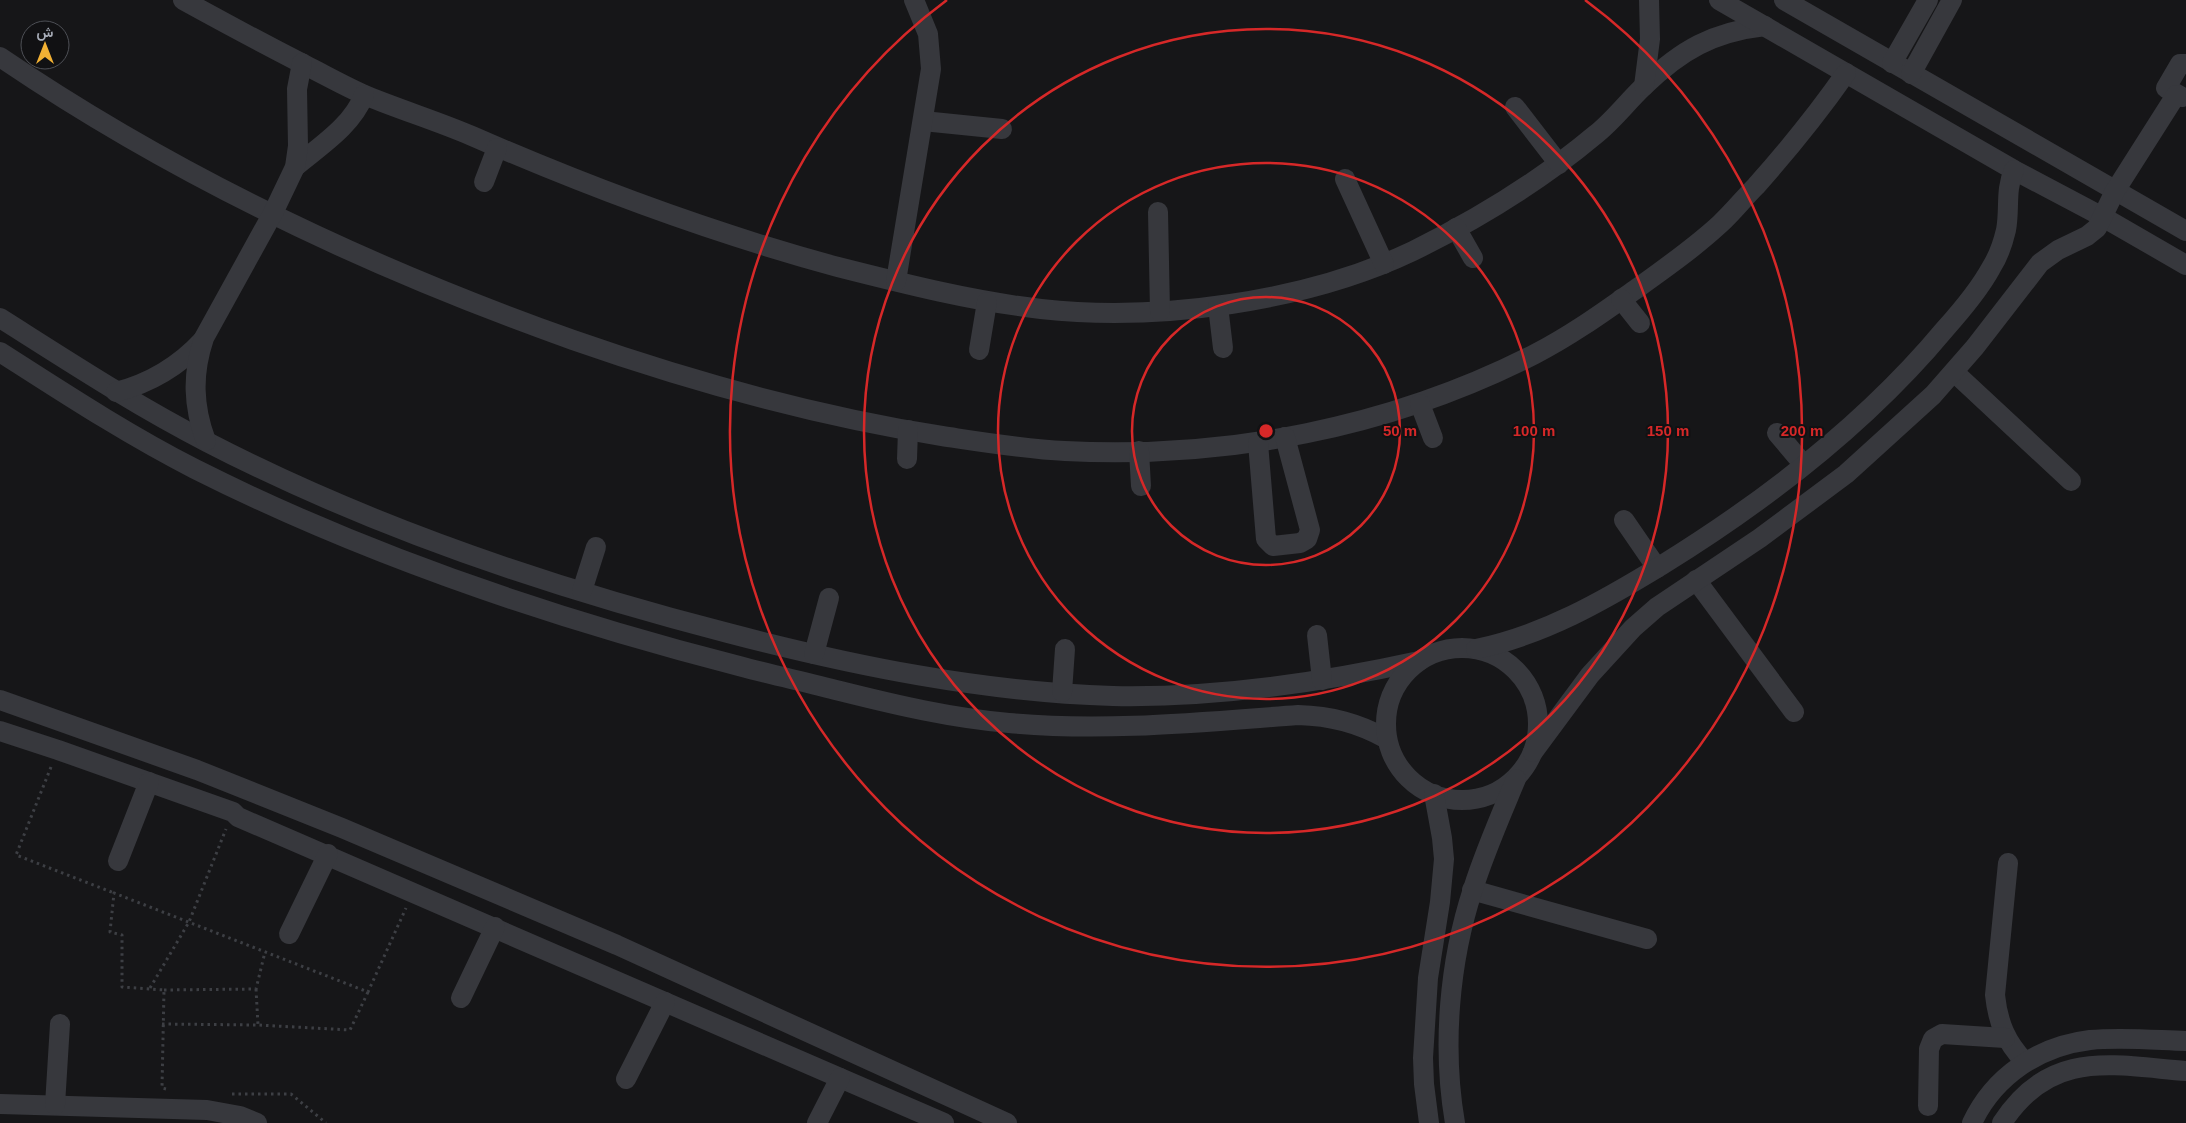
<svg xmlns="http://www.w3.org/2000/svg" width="2186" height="1123" font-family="Arial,Vazirmatn,sans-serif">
<rect width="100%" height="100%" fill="#161618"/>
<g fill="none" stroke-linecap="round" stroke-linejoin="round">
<g stroke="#3d3f44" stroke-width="3" stroke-dasharray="2.5 4" stroke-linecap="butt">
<polyline points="51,767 16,855 114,893"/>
<polyline points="150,988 189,922 226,829"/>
<polyline points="256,989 258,1025"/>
<polyline points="164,990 256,989 265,952"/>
<polyline points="162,1024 258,1025 350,1030 368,992"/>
<polyline points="166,1089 162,1088 164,990 122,987 122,935 110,932 114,893 368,992 406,908"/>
<polyline points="232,1094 291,1094 326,1123"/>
</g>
<g stroke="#37383d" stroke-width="20">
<path d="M 183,0 C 223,22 264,44 305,65 C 325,75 346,87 367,96 C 401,110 437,121 472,136 C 591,188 712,233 838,267 C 905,284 972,301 1041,309 C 1158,322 1306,302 1413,251 C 1478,219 1540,181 1595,135 C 1613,121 1627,102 1644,86 C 1681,50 1713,32 1765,26"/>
<polyline points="1719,0 2014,170 2101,216 2186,265"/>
<polyline points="1784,0 2186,231"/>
<path d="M 0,57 C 175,176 373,269 573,340 C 693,382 816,416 942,436 C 982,442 1024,449 1065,451 C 1227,459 1390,428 1535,354 C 1572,335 1605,311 1639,287 C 1667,267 1695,247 1720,224 C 1733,212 1744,198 1756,186 C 1788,150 1818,113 1846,73"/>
<polyline points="1892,63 1928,0"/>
<polyline points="1911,74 1952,0"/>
<polyline points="1644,86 1650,39 1649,0"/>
<polyline points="2182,97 2166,88 2180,64 2186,64"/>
<polyline points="1515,107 1559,164"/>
<polyline points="923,121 1002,129"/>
<path d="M 295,167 C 320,146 352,126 364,95"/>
<polyline points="1345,179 1384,264"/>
<polyline points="484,182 497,148"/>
<polyline points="1158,212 1160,311"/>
<polyline points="1456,228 1473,258"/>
<polyline points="896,281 931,69 928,34 914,0"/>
<polyline points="1621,299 1640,323"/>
<polyline points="1218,306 1223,348"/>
<path d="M 0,318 C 68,361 135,405 207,442 C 371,527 549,587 728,633 C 854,666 983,692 1113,696 C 1216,698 1319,683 1419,661"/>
<polyline points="979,350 987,302"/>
<path d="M 0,352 C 64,393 128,435 195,469 C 368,556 552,618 739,666 C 772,675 806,682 840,691 C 896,705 951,718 1009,723 C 1105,732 1202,722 1298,715 C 1331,716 1358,723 1387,739"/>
<polyline points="1954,372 2071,481"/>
<path d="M 116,392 C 151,383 179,366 203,340"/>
<polyline points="1420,404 1433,438"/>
<polyline points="1777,433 1804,465"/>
<path d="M 206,441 C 193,406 192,374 204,338 L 273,213 L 295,167 L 298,146 L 297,89 L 302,63"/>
<polyline points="1258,443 1266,539 1273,546 1300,543 1307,539 1310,530 1285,437"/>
<polyline points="1139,451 1141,486"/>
<polyline points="907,459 908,430"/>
<polyline points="1624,520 1657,568"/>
<polyline points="1696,580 1794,712"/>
<polyline points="582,591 596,547"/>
<polyline points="1317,635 1322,680"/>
<circle cx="1462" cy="724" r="76"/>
<path d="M 1476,649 C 1544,635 1603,601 1662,565 C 1767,500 1866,424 1945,329 C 1962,310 1979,290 1991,268 C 1998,257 2003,243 2006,230 C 2010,209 2005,190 2014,170"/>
<polyline points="814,654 829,598"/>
<polyline points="1062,692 1065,649"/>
<polyline points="0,700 197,770 342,828 617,945 1007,1123"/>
<polyline points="0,731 58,750 233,812 238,817 944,1123"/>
<polyline points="1533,752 1590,675 1633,628 1657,607 1760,538 1846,474 1933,395 1975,347 2040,263 2058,250 2087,236 2097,228 2115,191 2176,95"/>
<polyline points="118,861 149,782"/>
<path d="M 2008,863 L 1995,995 C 1998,1023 2006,1042 2025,1062"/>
<polyline points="1472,890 1647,939"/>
<polyline points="289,934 328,854"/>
<polyline points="461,998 495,927"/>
<polyline points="626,1079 665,1002"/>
<polyline points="0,1104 207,1110 240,1116 257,1123"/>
<polyline points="55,1105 60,1024"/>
<polyline points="1928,1106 1929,1049 1933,1039 1942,1034 2005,1038"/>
<polyline points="817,1123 840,1078"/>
<polyline points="1429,1123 1424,1084 1423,1058 1428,978 1440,902 1444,859 1442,838 1434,794"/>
<path d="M 1455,1123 C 1442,1047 1449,962 1473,889 C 1485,851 1501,815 1516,779"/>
<path d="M 1972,1123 C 1994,1076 2039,1046 2090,1040 C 2121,1037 2154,1040 2186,1041"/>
<path d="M 2002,1123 C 2050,1049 2110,1065 2186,1071"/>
</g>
</g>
<g fill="none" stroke="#d62828" stroke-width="2.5">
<circle cx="1266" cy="431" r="134"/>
<circle cx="1266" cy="431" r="268"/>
<circle cx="1266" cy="431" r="402"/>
<path d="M1585 0A536 536 0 1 1 947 0"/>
</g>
<circle cx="1266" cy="431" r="8" fill="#d62828" stroke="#111113" stroke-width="2.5"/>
<g font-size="15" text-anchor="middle" font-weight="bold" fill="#d62828" stroke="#111113" stroke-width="4" stroke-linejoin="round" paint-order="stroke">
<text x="1400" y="436">50 m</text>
<text x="1534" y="436">100 m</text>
<text x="1668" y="436">150 m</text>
<text x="1802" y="436">200 m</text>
</g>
<g transform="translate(45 45)"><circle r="24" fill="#111113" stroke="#4d4f55"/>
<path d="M0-4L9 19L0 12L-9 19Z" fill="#f2b134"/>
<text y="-8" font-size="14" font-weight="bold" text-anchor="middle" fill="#a8adb8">ش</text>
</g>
</svg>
